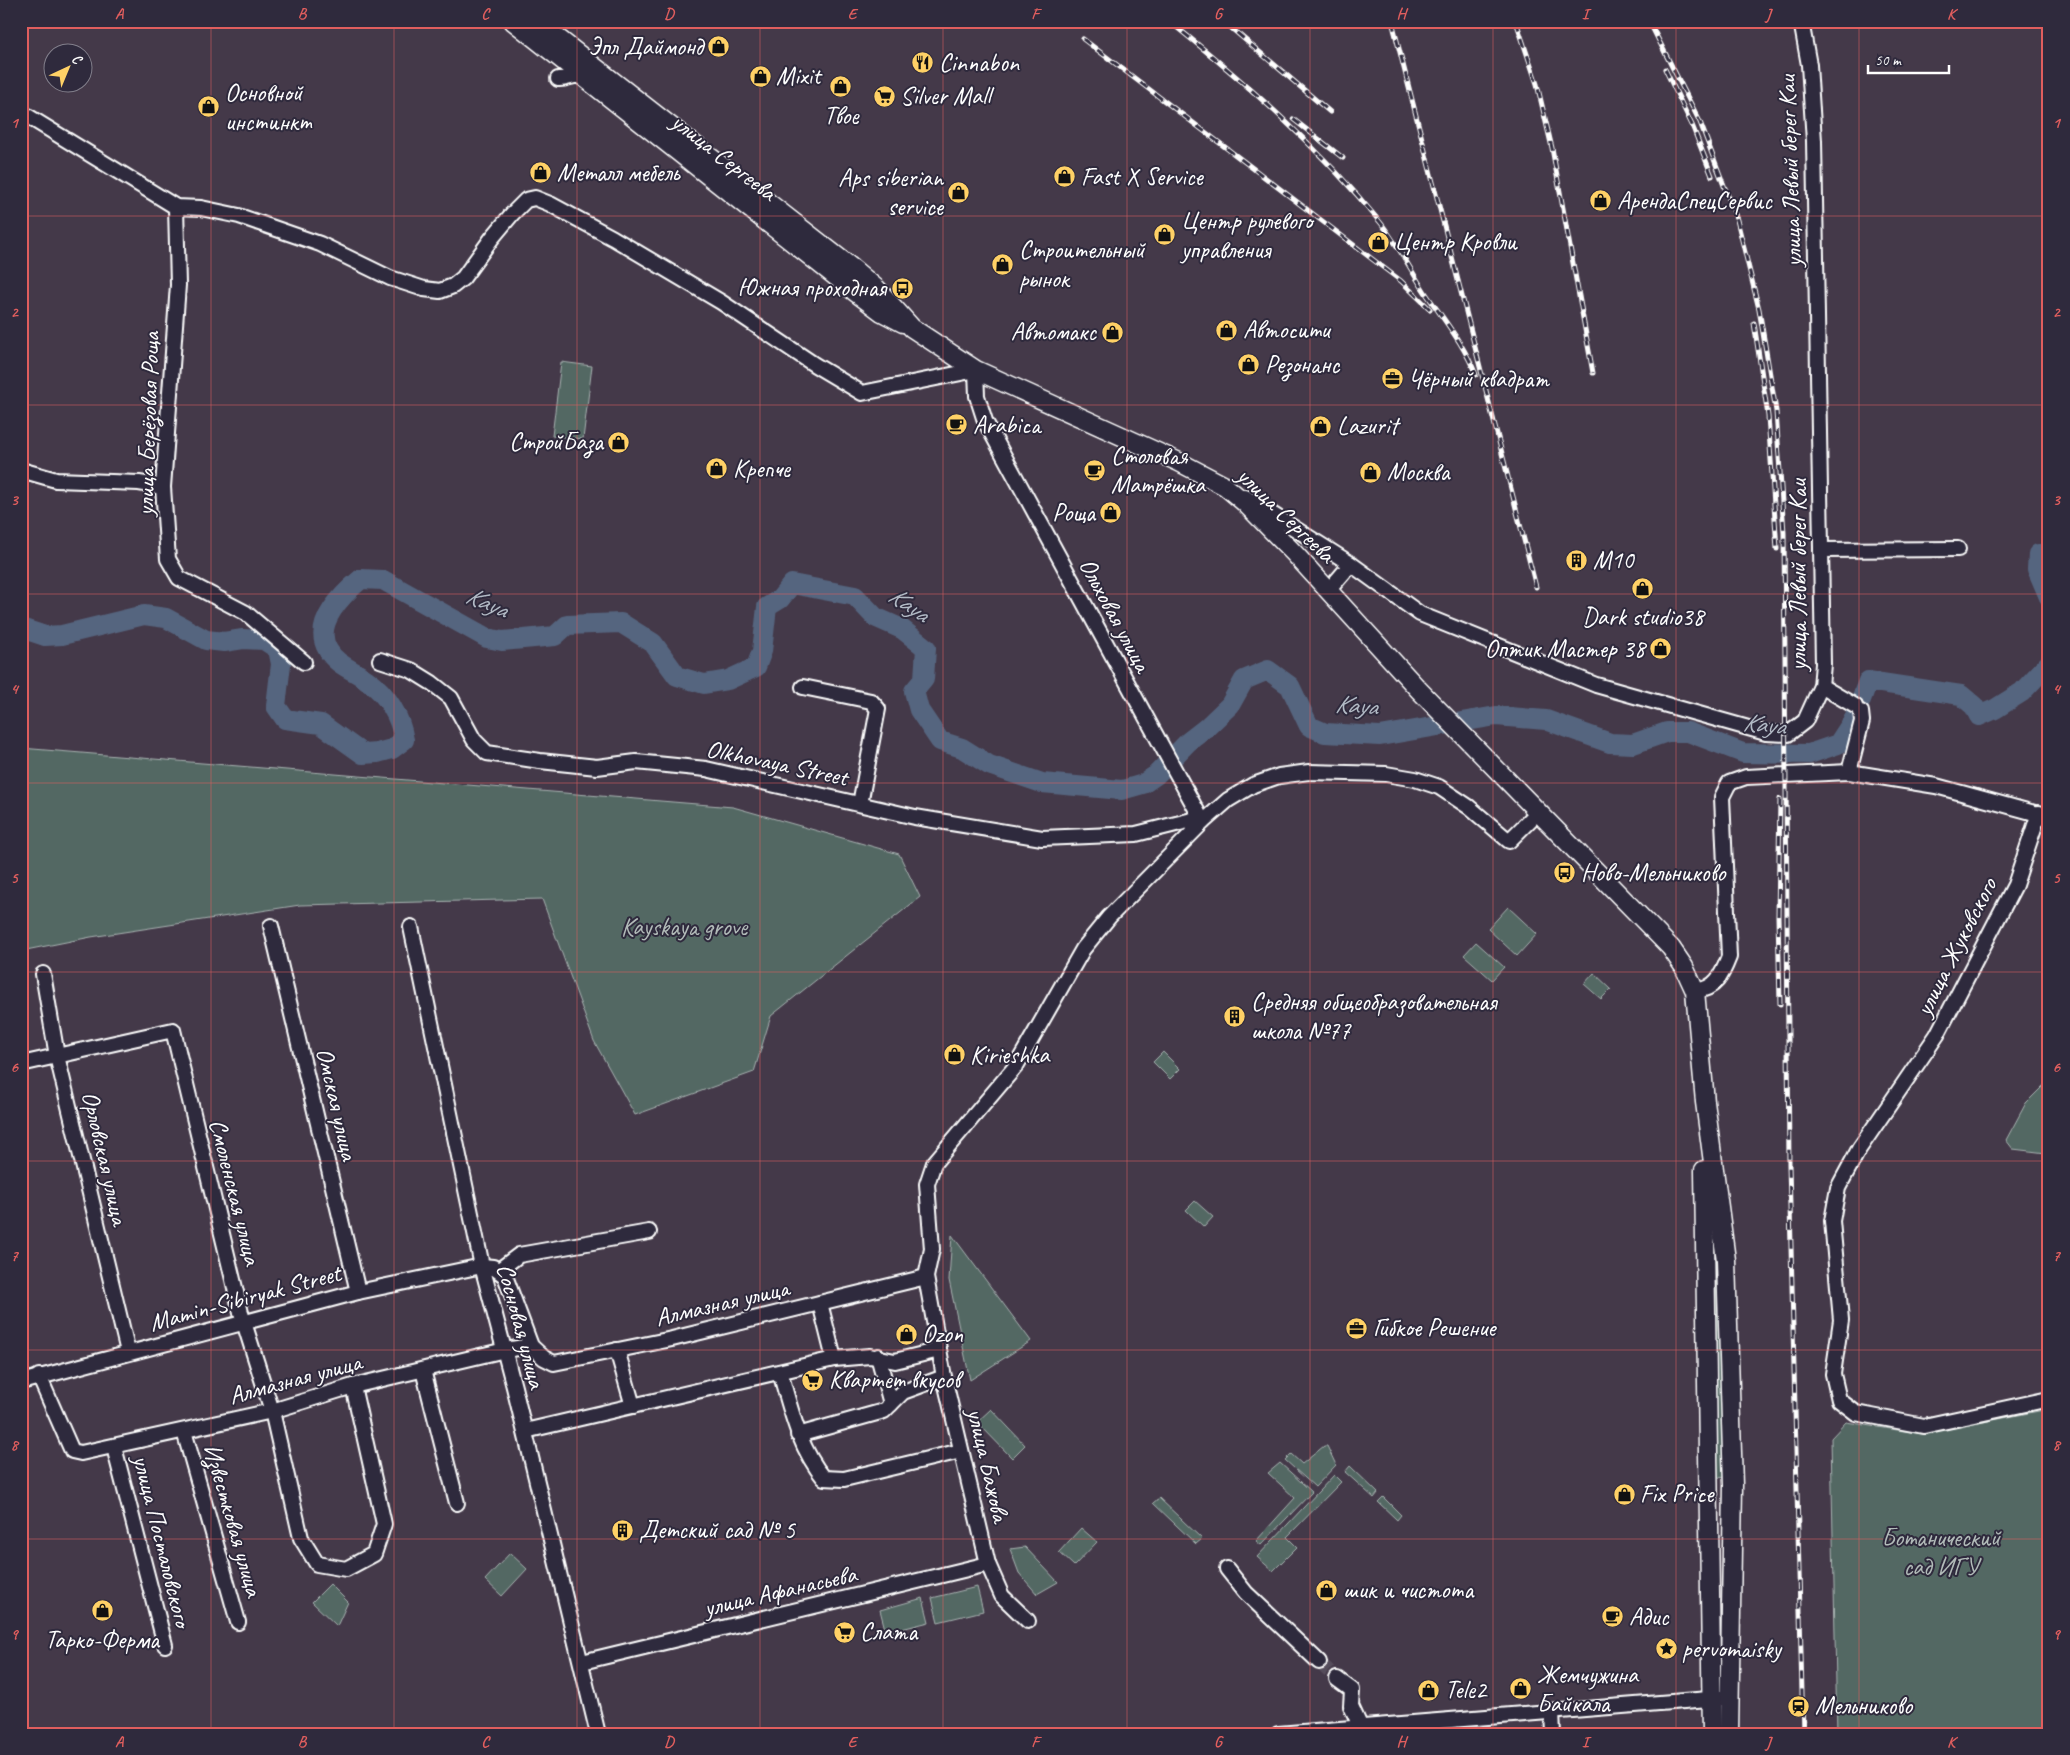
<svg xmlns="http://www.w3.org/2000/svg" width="2070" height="1755" font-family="Caveat,sans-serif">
<rect width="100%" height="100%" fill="#443949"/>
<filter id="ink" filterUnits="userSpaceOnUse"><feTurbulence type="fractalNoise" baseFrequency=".02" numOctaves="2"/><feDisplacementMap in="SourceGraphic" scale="10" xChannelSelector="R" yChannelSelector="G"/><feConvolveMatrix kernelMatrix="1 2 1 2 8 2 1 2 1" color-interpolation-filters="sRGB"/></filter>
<g filter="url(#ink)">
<g fill="#536864" stroke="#a9b4b2">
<polygon points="561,362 592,366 583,439 552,436"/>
<polygon points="21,748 733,807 899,854 920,897 771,1016 754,1072 635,1115 594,1041 542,899 300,905 91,937 21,951"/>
<polygon points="1508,907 1537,934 1517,956 1488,929"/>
<polygon points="1476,942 1504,967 1492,980 1464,955"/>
<polygon points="1594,973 1611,989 1601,999 1584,984"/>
<polygon points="1163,1052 1180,1069 1170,1079 1153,1062"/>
<polygon points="2049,1080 2049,1151 2046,1153 2013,1149 2006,1140 2026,1103"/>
<polygon points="1195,1201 1213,1217 1204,1227 1186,1210"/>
<polygon points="952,1235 1031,1341 970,1380 949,1280"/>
<polygon points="1716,1256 1722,1352 1726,1478 1718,1477 1710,1258"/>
<polygon points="991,1409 1025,1445 1012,1458 977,1422"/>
<polygon points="2049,1409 2049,1734 1837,1734 1831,1438 1846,1422 1923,1434"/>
<polygon points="1324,1446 1327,1446 1336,1465 1315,1487 1285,1460 1291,1454 1302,1464"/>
<polygon points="1280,1463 1312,1492 1261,1545 1256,1541 1295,1498 1268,1473"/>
<polygon points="1350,1466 1378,1493 1374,1498 1345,1472"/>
<polygon points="1334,1475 1341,1482 1287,1537 1297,1547 1273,1571 1257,1557"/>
<polygon points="1383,1497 1401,1515 1397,1520 1378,1502"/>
<polygon points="1159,1498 1202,1539 1196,1544 1153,1503"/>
<polygon points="1081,1528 1097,1542 1074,1566 1059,1552"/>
<polygon points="1025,1547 1058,1582 1037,1594 1019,1573 1010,1549"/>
<polygon points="510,1553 527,1569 502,1596 485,1580"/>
<polygon points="330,1584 348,1602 337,1626 312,1602"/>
<polygon points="977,1587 983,1611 938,1622 932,1598"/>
<polygon points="923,1598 929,1622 886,1633 880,1610"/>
</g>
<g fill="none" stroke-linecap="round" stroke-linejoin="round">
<g stroke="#55657f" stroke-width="20">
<polyline points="2049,554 2038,554 2037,569 2049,597"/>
<path d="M 21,628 L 45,636 L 62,635 L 144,615 L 166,618 L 206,640 L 224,642 L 243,639 L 264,640 L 278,649 L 281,664 L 276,706 L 285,719 L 321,724 L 363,754 L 377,753 L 392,749 L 404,740 C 400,716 387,694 367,680 C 354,670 336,665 328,650 C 312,624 343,594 361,579 L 383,580 L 487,638 L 502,641 L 555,636 L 567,625 L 621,623 L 653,643 L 677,676 L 704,684 L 728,680 L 756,667 L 762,651 L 767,607 L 780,599 L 792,584 L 855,596 L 875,617 L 902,629 L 926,648 L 924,679 L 914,691 L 919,710 L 940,741 L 962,748 L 989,765 L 1042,783 L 1122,790 L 1143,784 L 1156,775 L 1188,742 L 1206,728 L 1230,705 L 1244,680 L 1268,670 L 1290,686 L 1309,726 L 1325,733 L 1380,736 L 1496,716 L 1546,720 L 1610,743 L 1633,744 L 1667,732 L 1688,732 L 1743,753 L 1809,754 L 1838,744 L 1853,721 L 1868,681 L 1961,695 L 1974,706 L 1979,716 L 1995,709 L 2022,692 L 2049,663"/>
</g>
<polyline stroke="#574d5b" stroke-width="14" stroke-dasharray="14 7" stroke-linecap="butt" points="1319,1662 1337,1679"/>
<defs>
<g id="minor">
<path d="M 558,79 C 567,80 573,74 581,76"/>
<polyline points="21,112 176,207 201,208 239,216 320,244 390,278 424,289 440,291 453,286 463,278 492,238 512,214 526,200 535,198 550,204 613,238 721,302 815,365 862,393 976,370 977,396 985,421 1203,822"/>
<polyline points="176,207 178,285 163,487 168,559 179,578 246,613 304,662"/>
<polyline points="21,470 56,480 139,483 163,487"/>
<polyline points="1245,497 1351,564 1420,614 1596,685 1766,733 1788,734 1805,721 1821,686 1823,664 1814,141 1809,65 1801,21"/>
<polyline points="1821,550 1958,549"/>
<polyline points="1328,591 1351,564"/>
<polyline points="380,660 411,670 432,683 451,698 474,740 487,753 540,761 597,767 636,762 706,769 915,817 1042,838 1136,834 1200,818"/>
<polyline points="1821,686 1855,706"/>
<polyline points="803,687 871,701 878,709 860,804"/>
<polyline points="1849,772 1862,721 1861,712"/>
<polyline points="2039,813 2015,885 1937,1035 1859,1149 1838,1188 1832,1221 1841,1320 1833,1374 1839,1400 1856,1413 1924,1426 2049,1399"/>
<polyline points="271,926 358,1292"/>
<polyline points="411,927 482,1266 514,1387 598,1734"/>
<polyline points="43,974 57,1056 128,1352"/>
<path d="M 1695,991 C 1716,989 1722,975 1729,957 L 1722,797 L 1729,783 L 1746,777 L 1849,772 L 1936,786 L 2049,817"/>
<polyline points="21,1064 173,1030 241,1313 272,1411 301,1538 317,1564 346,1569 374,1554 384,1524 353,1386"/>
<polyline points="499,1270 519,1255 649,1232"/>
<polyline points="820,1303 834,1359"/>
<polyline points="617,1350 633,1406"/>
<polyline points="878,1356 891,1404"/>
<polyline points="423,1370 457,1503"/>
<path d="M 780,1372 C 791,1410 799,1448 824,1478 L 844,1479 L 961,1451"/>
<polyline points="39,1376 72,1451 81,1453 272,1411 353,1386 505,1350 531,1346"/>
<polyline points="21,1382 358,1292 482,1266 493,1267 505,1276 531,1346 544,1358 554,1363 672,1339 926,1277"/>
<polyline points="184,1431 238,1622"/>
<polyline points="525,1431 834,1359 870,1356 895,1361 939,1350"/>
<polyline points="798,1435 884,1411 903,1392 944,1377"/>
<polyline points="114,1447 165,1645"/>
<polyline points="1227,1569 1246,1593 1319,1662"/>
<polyline points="1028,1621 1002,1596 988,1564 944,1377 926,1277 932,1249 927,1184 934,1163 1016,1066 1083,949 1109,917 1203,822 1228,800 1253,785 1279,776 1309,772 1386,774 1415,779 1439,787 1469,807 1509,841 1538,812"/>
<polyline points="582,1662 988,1564"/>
<polyline points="1337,1679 1352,1690 1351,1706 1361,1728"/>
<polyline points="1552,1712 1553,1734"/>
<polyline points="1278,1734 1721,1698"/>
</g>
<g id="major">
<polyline points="513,21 854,291 882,312 903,323"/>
<polyline points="536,21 852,268 877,289 912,328 976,370 1179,462 1225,486 1245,503 1294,553 1419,690 1671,948 1684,967 1695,991 1705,1102 1726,1260 1733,1485 1729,1734"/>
<polyline points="1704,1170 1712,1734"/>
</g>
</defs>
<use href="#minor" stroke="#fff" stroke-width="18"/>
<use href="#major" stroke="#fff" stroke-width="21"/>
<use href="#minor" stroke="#2f2a3d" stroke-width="14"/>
<use href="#major" stroke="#2f2a3d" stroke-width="18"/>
<defs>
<g id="rail">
<path d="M 1169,21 C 1245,82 1318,146 1380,222 C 1397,243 1410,269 1425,292 C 1443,319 1464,344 1476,375"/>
<polyline points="1223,21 1330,112"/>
<polyline points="1392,21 1536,587"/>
<polyline points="1516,21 1537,84 1552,148 1593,373"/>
<polyline points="1649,21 1700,122 1737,220 1759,309 1776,411 1784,533 1789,1165 1803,1734"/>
<polyline points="1083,39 1401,281 1430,309"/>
<polyline points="1665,69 1692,125 1712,176"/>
<polyline points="1293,119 1343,158"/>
<polyline points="1754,323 1768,416 1777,549"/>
<polyline points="1780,799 1778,916 1780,1004"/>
</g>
</defs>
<use href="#rail" stroke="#fff" stroke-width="5"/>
<use href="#rail" stroke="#2f2a3d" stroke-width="3" stroke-dasharray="9" stroke-linecap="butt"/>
</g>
</g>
<path fill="none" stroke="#e05e5e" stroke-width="1" stroke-opacity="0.55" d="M 211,21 L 211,1734M 394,21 L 394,1734M 577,21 L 577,1734M 760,21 L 760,1734M 943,21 L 943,1734M 1127,21 L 1127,1734M 1310,21 L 1310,1734M 1493,21 L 1493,1734M 1676,21 L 1676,1734M 1859,21 L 1859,1734M 21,216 L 2049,216M 21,405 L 2049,405M 21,594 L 2049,594M 21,783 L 2049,783M 21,972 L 2049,972M 21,1161 L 2049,1161M 21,1350 L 2049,1350M 21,1539 L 2049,1539"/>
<defs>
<symbol id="shop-disc" viewBox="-11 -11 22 22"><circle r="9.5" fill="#ffd166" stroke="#2f2a3d"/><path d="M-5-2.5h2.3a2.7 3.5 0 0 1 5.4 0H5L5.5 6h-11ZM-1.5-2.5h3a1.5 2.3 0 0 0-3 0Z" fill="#111"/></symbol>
<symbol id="restaurant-disc" viewBox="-11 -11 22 22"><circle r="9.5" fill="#ffd166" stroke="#2f2a3d"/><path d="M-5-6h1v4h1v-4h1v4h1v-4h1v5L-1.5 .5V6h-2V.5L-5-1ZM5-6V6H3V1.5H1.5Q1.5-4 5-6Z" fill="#111"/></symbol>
<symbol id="supermarket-disc" viewBox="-11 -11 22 22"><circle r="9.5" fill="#ffd166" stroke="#2f2a3d"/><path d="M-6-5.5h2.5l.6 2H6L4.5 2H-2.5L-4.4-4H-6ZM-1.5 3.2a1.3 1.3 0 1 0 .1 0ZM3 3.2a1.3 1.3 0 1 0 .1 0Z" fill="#111"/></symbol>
<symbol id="bus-disc" viewBox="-11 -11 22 22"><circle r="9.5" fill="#ffd166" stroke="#2f2a3d"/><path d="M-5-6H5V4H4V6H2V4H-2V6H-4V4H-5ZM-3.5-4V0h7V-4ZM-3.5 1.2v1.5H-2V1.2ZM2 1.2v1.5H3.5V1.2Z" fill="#111"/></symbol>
<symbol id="office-disc" viewBox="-11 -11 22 22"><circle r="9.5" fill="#ffd166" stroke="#2f2a3d"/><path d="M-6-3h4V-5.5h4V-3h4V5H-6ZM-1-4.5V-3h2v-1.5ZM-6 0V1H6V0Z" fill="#111"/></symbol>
<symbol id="cafe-disc" viewBox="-11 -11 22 22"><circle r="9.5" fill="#ffd166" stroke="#2f2a3d"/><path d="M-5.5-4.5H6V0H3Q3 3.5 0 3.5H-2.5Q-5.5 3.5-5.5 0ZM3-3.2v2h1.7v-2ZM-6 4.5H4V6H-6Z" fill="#111"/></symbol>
<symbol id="building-disc" viewBox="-11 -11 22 22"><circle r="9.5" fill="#ffd166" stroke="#2f2a3d"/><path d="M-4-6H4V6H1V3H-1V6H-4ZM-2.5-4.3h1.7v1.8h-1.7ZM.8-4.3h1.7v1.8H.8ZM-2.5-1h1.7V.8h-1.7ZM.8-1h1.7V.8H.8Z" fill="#111"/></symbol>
<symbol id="sight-disc" viewBox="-11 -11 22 22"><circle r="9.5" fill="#ffd166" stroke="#2f2a3d"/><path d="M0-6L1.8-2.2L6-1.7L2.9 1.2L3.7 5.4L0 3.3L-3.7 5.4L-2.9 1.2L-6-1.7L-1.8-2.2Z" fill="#111"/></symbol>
<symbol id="station-disc" viewBox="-11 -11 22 22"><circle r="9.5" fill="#ffd166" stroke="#2f2a3d"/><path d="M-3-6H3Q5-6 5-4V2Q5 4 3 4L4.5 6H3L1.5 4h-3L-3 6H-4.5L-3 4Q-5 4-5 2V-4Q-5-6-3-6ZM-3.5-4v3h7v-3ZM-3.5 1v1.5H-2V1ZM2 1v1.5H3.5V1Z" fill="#111"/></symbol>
</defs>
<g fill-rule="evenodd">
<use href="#shop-disc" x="706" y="34" width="25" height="25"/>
<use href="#restaurant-disc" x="910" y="50" width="25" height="25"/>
<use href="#shop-disc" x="748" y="64" width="25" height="25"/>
<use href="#shop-disc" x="828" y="74" width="25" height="25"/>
<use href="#supermarket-disc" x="872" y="84" width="25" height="25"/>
<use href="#shop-disc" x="196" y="94" width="25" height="25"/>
<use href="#shop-disc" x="528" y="160" width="25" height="25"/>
<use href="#shop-disc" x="1052" y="164" width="25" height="25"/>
<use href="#shop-disc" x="946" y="180" width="25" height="25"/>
<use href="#shop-disc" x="1588" y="188" width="25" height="25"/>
<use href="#shop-disc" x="1152" y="222" width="25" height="25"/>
<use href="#shop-disc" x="1366" y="230" width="25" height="25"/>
<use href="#shop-disc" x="990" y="252" width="25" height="25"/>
<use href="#bus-disc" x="890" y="276" width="25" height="25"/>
<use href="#shop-disc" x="1214" y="318" width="25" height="25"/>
<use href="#shop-disc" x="1100" y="320" width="25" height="25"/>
<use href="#shop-disc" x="1236" y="352" width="25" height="25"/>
<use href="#office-disc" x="1380" y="366" width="25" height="25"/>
<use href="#cafe-disc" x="944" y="412" width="25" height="25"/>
<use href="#shop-disc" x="1308" y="414" width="25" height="25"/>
<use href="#shop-disc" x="606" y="430" width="25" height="25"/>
<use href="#shop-disc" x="704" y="456" width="25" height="25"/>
<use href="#cafe-disc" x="1082" y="458" width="25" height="25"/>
<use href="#shop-disc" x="1358" y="460" width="25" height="25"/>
<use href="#shop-disc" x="1098" y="500" width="25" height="25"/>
<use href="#building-disc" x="1564" y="548" width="25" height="25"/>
<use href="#shop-disc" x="1630" y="576" width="25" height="25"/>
<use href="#shop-disc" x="1648" y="636" width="25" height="25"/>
<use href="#bus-disc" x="1552" y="860" width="25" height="25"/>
<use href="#building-disc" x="1222" y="1004" width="25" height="25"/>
<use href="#shop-disc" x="942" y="1042" width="25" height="25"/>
<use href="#office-disc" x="1344" y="1316" width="25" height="25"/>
<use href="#shop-disc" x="894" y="1322" width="25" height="25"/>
<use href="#supermarket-disc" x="800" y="1368" width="25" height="25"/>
<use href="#shop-disc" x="1612" y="1482" width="25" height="25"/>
<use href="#building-disc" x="610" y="1518" width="25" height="25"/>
<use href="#shop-disc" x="1314" y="1578" width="25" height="25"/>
<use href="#shop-disc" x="90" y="1598" width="25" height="25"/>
<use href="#cafe-disc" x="1600" y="1604" width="25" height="25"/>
<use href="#supermarket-disc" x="832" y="1620" width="25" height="25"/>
<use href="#sight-disc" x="1654" y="1636" width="25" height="25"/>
<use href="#shop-disc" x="1508" y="1676" width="25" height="25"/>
<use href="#shop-disc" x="1416" y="1678" width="25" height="25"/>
<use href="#station-disc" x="1786" y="1694" width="25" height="25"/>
</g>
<g text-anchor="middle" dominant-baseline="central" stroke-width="4" stroke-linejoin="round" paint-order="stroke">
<g font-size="25" fill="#fff" stroke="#2f2a3d" text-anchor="start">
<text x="703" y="47" text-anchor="end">Эпл Даймонд</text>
<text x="939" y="63">Cinnabon</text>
<text x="776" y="76">Mixit</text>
<text x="225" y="93">Основной<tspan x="225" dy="29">инстинкт</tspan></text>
<text x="900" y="96">Silver Mаll</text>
<text x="841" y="116" text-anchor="middle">Твое</text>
<text x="557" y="173">Металл мебель</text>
<text x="1081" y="177">Fast X Service</text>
<text x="943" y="178" text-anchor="end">Aps siberian<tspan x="943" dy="29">service</tspan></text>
<text x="1617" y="201">АрендаСпецСервис</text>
<text x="1181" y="221">Центр рулевого<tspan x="1181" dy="29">управления</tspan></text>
<text x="1394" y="242">Центр Кровли</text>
<text x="1019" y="250">Строительный<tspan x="1019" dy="29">рынок</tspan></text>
<text x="886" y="288" text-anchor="end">Южная проходная</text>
<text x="1243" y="330">Автосити</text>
<text x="1096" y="332" text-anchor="end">Автомакс</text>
<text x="1265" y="365">Резонанс</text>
<text x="1408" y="379">Чёрный квадрат</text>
<text x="973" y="425">Arabica</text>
<text x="1337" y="426">Lazurit</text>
<text x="603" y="442" text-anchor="end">СтройБаза</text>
<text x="1111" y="456">Столовая<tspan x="1111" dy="29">Матрёшка</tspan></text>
<text x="733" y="469">Крепче</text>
<text x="1387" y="472">Москва</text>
<text x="1095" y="513" text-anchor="end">Роща</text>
<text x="1593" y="560">M10</text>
<text x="1643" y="617" text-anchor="middle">Dark studio38</text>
<text x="1645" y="649" text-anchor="end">Оптик Мастер 38</text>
<text x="1581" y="873">Ново-Мельниково</text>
<text x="1251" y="1002">Средняя общеобразовательная<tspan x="1251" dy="29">школа №77</tspan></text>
<text x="970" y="1055">Kirieshka</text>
<text x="1373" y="1328">Гибкое Решение</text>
<text x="922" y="1334">Ozon</text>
<text x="829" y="1380">Квартет вкусов</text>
<text x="1640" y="1494">Fix Price</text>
<text x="639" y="1530">Детский сад № 5</text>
<text x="1343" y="1590">шик и чистота</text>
<text x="1629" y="1617">Адис</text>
<text x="860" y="1632">Слата</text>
<text x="102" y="1640" text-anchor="middle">Тарко-Ферма</text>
<text x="1682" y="1649">pervomaisky</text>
<text x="1537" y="1675">Жемчужина<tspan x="1537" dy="29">Байкала</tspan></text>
<text x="1445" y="1690">Tele2</text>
<text x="1815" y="1706">Мельниково</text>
</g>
<g font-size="25" fill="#fff" stroke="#2f2a3d">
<text transform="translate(724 157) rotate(38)">улица Сергеева</text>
<text transform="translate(1790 171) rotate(-92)">улица Левый берег Каи</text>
<text transform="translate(148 424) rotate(-88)">улица Берёзовая Роща</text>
<text transform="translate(1286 515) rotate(44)">улица Сергеева</text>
<text transform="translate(1798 575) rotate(-90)">улица Левый берег Каи</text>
<text transform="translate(1115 615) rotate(62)">Ольховая улица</text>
<text transform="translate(777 763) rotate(12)">Olkhovaya Street</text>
<text transform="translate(1956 947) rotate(-63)">улица Жуковского</text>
<text transform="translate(337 1104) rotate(77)">Омская улица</text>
<text transform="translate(105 1158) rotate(77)">Орловская улица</text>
<text transform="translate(235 1192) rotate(76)">Смоленская улица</text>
<text transform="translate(245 1298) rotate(-15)">Mamin-Sibiryak Street</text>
<text transform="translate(722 1303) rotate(-13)">Алмазная улица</text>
<text transform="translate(521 1326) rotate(75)">Сосновая улица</text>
<text transform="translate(295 1379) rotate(-15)">Алмазная улица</text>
<text transform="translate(988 1465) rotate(77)">улица Бажова</text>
<text transform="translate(233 1520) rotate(74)">Известковая улица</text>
<text transform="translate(162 1541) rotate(76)">улица Посталовского</text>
<text transform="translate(780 1591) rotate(-13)">улица Афанасьева</text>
</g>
<g font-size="25" fill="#b2bbb9" stroke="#2f2a3d">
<text x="684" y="927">Kayskaya grove</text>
<text x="1941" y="1538">Ботанический<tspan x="1941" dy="29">сад ИГУ</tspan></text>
</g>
<g font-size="26" font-style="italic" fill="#b2bac5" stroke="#2f2a3d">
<text transform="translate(487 602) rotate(23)">Kaya</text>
<text transform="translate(909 604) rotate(34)">Kaya</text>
<text transform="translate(1356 705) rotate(4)">Kaya</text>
<text transform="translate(1764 724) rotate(6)">Kaya</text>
</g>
</g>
<rect width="2070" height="1755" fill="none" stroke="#2f2a3d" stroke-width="55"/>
<g transform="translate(68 68) rotate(44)"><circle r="24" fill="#2f2a3d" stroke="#827f8b"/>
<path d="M0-4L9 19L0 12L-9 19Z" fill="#ffd166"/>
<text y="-8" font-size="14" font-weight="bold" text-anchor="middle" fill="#ffffff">С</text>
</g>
<path d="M1868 65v8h81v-8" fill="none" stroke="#ffffff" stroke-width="2.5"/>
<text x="1875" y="65" font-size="15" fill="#ffffff" stroke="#2f2a3d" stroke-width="4" paint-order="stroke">50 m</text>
<rect x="28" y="28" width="2014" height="1700" fill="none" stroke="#e05e5e" stroke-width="2"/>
<g font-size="16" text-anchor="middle" font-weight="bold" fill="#e05e5e">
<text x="119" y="19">A</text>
<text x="302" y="19">B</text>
<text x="485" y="19">C</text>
<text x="669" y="19">D</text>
<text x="852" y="19">E</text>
<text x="1035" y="19">F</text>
<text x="1218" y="19">G</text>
<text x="1401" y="19">H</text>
<text x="1585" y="19">I</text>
<text x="1768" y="19">J</text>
<text x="1951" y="19">K</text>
<text x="14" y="128">1</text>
<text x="2056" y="128">1</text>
<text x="14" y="317">2</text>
<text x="2056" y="317">2</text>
<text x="14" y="505">3</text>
<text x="2056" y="505">3</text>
<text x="14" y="694">4</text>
<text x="2056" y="694">4</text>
<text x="14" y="883">5</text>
<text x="2056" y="883">5</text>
<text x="14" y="1072">6</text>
<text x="2056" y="1072">6</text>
<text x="14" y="1261">7</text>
<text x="2056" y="1261">7</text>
<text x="14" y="1450">8</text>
<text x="2056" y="1450">8</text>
<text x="14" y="1639">9</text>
<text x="2056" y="1639">9</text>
<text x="119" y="1747">A</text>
<text x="302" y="1747">B</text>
<text x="485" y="1747">C</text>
<text x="669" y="1747">D</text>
<text x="852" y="1747">E</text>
<text x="1035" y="1747">F</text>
<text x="1218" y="1747">G</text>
<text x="1401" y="1747">H</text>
<text x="1585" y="1747">I</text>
<text x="1768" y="1747">J</text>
<text x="1951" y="1747">K</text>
</g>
</svg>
